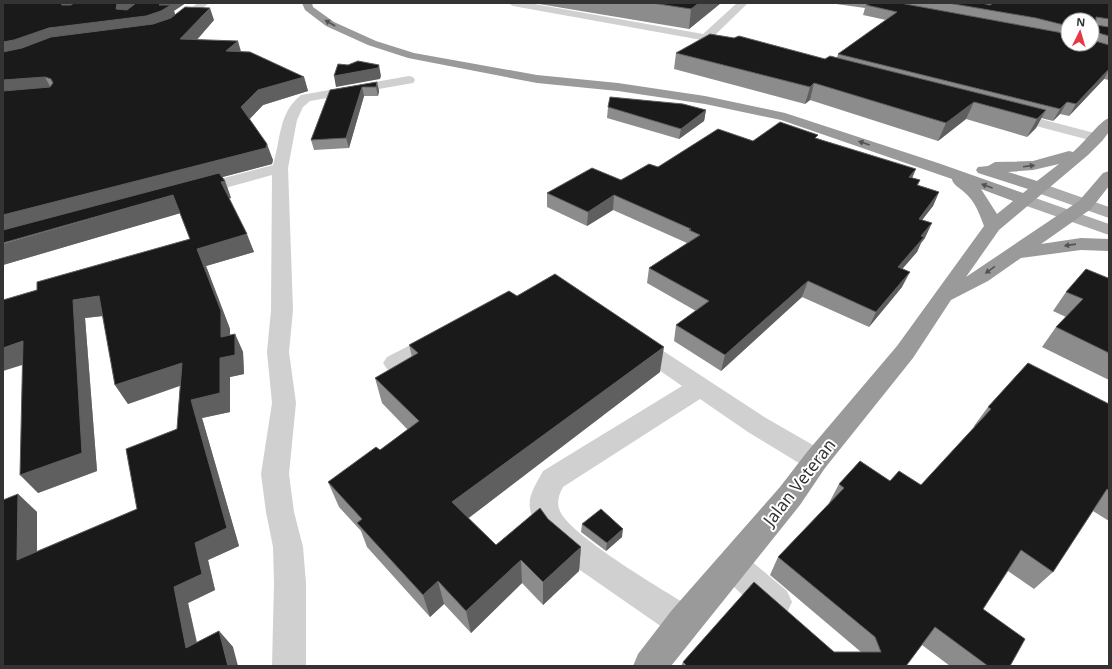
<svg xmlns="http://www.w3.org/2000/svg" width="1112" height="669" font-family="'Noto Sans',sans-serif">
<rect width="100%" height="100%" fill="#fff"/>
<g fill="none" stroke-linecap="round" stroke-linejoin="round">
<g fill="#d0d0d0" fill-rule="evenodd">
<polygon points="198,3 209,3 178,27 170,27 169,25 170,23"/>
<polygon points="508,3 529,3 703,34 737,3 748,3 714,36 739,41 741,43 735,46 513,6"/>
<path d="M 409,76 L 413,77 L 415,80 L 413,83 L 310,101 L 303,107 L 297,120 L 288,168 L 293,310 L 289,352 L 296,403 L 289,474 L 294,512 L 303,547 L 306,583 L 306,666 L 272,666 L 274,583 L 273,547 L 266,512 L 261,474 L 272,403 L 267,352 L 271,310 L 272,175 L 196,196 L 190,195 L 188,191 L 190,187 L 273,165 C 281,140 278,113 301,95 Z"/>
<polygon points="1010,111 1102,135 1104,138 1102,141 1097,142 1005,118 1003,115 1005,112"/>
<polygon points="438,332 446,335 449,340 446,345 403,369 395,371 387,369 383,363 387,357 430,335"/>
<path d="M 637,336 L 645,339 L 766,418 L 825,452 L 829,460 L 825,468 L 816,471 L 807,468 L 748,432 L 700,399 L 563,487 C 559,494 556,503 560,511 C 570,536 668,593 696,610 L 700,622 L 696,634 L 684,638 L 672,634 L 577,568 C 559,553 526,527 530,499 C 532,489 539,479 543,471 L 682,386 L 629,349 L 626,344 L 629,339 Z"/>
<path d="M 733,550 L 744,555 L 787,591 L 792,602 L 787,613 L 776,618 C 757,610 726,583 718,565 L 722,555 Z"/>
</g>
<g fill="#ababab" fill-rule="evenodd">
<polygon points="1038,182 1109,207 1109,218 1032,191 1030,187 1032,183"/>
<polygon points="1024,194 1109,224 1109,235 1018,203 1016,199 1018,195"/>
</g>
<path fill="#9a9a9a" fill-rule="evenodd" d="M 302,3 L 312,3 L 313,7 L 334,22 L 376,41 L 414,53 L 537,75 L 618,83 L 705,96 L 785,113 L 938,163 L 1023,193 L 1028,189 L 978,173 L 976,170 L 978,167 L 988,166 L 995,162 L 1033,161 L 1069,151 L 1073,152 C 1082,145 1101,120 1109,118 L 1109,132 L 1102,141 L 1088,155 L 999,230 L 966,277 L 1079,201 L 1103,173 L 1109,171 L 1109,186 L 1091,209 L 1041,244 L 1081,238 L 1109,239 L 1109,251 L 1081,250 L 1021,258 L 988,281 L 951,300 L 913,358 L 825,468 L 800,505 L 671,666 L 633,666 L 638,654 L 672,610 L 780,487 L 807,452 L 897,346 L 984,226 C 979,213 975,201 964,192 C 960,188 952,184 952,179 L 781,120 L 705,104 L 618,91 L 537,83 L 408,58 L 368,45 L 326,26 L 305,10 ZM 1059,164 L 1037,181 L 1008,172 L 1033,170 ZM 981,189 L 1013,201 L 997,214 Z"/>
</g>
<g fill="#8c8c8c" fill-rule="evenodd">
<polygon points="3,3 174,11 175,14 214,20 197,40 241,52 304,77 308,91 263,105 249,119 273,160 272,164 222,177 225,181 231,198 229,198 254,252 206,266 230,329 230,335 235,334 243,352 244,374 230,377 230,412 202,418 239,546 208,560 215,590 188,603 197,642 219,631 233,647 3,666 18,494 37,512 37,551 137,509 177,429 180,386 128,404 115,385 103,316 85,318 97,471 38,493 23,365 37,290 190,239 180,213 3,265"/>
<polygon points="533,3 721,3 689,29"/>
<path d="M 829,3 L 1109,3 L 1109,80 L 1104,79 L 1069,116 L 1060,114 L 1053,121 L 1041,118 L 1036,128 L 1027,137 L 966,119 L 938,141 L 810,100 L 805,104 L 674,69 L 676,53 L 825,59 L 837,58 L 838,54 L 886,20 L 863,15 L 865,8 ZM 1068,20 L 1092,20 L 1092,44 L 1068,44 Z"/>
<polygon points="377,82 379,91 378,96 364,96 349,148 314,150 311,140 330,90"/>
<polygon points="608,107 706,110 704,121 679,139 607,118"/>
<polygon points="817,138 913,178 920,180 918,185 939,192 933,206 922,220 925,238 921,243 917,252 902,269 902,287 869,327 802,297 721,371 674,341 676,325 696,311 647,283 649,268 687,243 613,210 587,226 547,207 547,193 621,180 658,167 753,141"/>
<polygon points="1109,277 1109,380 1042,347 1056,327 1066,317 1053,311 1066,292 1108,278"/>
<polygon points="517,296 660,372 468,518 496,545 548,519 581,547 579,571 543,605 522,583 471,633 444,604 430,617 367,547 361,531 339,507 328,482 380,450 408,430 382,403 375,378 412,357 409,345"/>
<polygon points="1109,404 1109,521 1093,511 1053,572 1034,589 1008,571 983,609 1010,666 950,666 922,645 906,666 681,666 683,662 834,652 861,652 770,575 778,557 830,504 829,503 839,484 890,481 921,485 975,427 974,426 988,407"/>
<polygon points="582,524 622,537 606,551 581,532"/>
</g>
<g fill="#5f5f5f">
<polygon points="60,3 80,3 66,15"/>
<polygon points="118,3 142,3 159,5 162,3 186,3 174,11 176,17 166,24 3,56 3,42 116,9 117,4"/>
<polygon points="699,3 721,3 689,29 691,9"/>
<polygon points="210,8 214,20 185,53 180,39"/>
<polygon points="238,41 242,55 226,51"/>
<polygon points="379,65 381,76 380,79 336,87 334,76"/>
<polygon points="1109,69 1104,79 1069,116 1076,104"/>
<polygon points="45,77 53,92 3,95 3,80"/>
<polygon points="304,77 308,91 263,105 246,123 241,107 258,90"/>
<polygon points="377,82 379,91 378,96 376,87"/>
<polygon points="814,83 810,100 805,104 810,87"/>
<polygon points="362,87 364,96 349,148 346,138"/>
<polygon points="974,102 966,119 938,141 946,123"/>
<polygon points="1067,102 1060,114 1053,121 1060,109"/>
<polygon points="706,110 704,121 679,139 681,129"/>
<polygon points="1046,110 1036,128 1027,137 1037,119"/>
<polygon points="267,144 273,160 272,164 3,235 3,215"/>
<polygon points="916,169 910,183 909,177"/>
<polygon points="225,181 231,198 227,199 221,182"/>
<polygon points="939,192 933,206 912,233 919,219"/>
<polygon points="173,195 181,213 3,265 3,244"/>
<polygon points="614,195 613,210 587,226 588,212"/>
<polygon points="932,223 925,238 921,243 917,252 891,282 898,267 921,236"/>
<polygon points="247,234 254,252 206,266 230,329 230,355 221,337 197,249"/>
<polygon points="910,272 902,287 869,327 876,312"/>
<polygon points="808,281 802,297 721,371 725,355"/>
<polygon points="99,296 111,315 85,318 97,471 38,493 20,475 73,300"/>
<polygon points="235,334 243,352 244,374 230,377 230,412 202,418 239,546 208,560 215,590 188,603 201,663 186,648 174,587 195,543 191,400 220,358"/>
<polygon points="23,341 38,360 3,371 3,348"/>
<polygon points="664,347 660,372 457,527 452,502"/>
<polygon points="182,363 193,381 128,404 115,385"/>
<polygon points="18,494 37,512 37,576 17,560"/>
<polygon points="623,529 622,537 606,551 607,543"/>
<polygon points="581,547 579,571 543,605 543,582"/>
<polygon points="521,560 522,583 471,633 466,611"/>
<polygon points="438,581 444,604 430,617 423,595"/>
<polygon points="219,631 233,647 238,666 228,666"/>
</g>
<g fill="#1a1a1a" stroke="#5f5f5f">
<polygon points="3,3 60,3 62,5 71,5 74,3 118,3 117,4 116,9 127,10 136,3 162,3 159,5 171,5 161,11 146,16 49,28 14,40 3,42"/>
<polygon points="652,3 699,3 691,9"/>
<polygon points="870,3 900,3 1068,34 1068,44 1092,44 1092,40 1109,45 1109,69 1076,104 1067,102 1060,109 838,54 897,12 866,5"/>
<polygon points="948,3 982,3 990,5 993,3 1109,3 1109,19 1096,17 1096,25 1109,27 1109,36 1095,32 1092,32 1092,20 1068,20 1068,26 1036,18"/>
<polygon points="185,7 210,8 180,39 238,41 226,51 250,52 304,77 258,90 241,107 267,144 266,148 3,215 3,91 50,87 53,83 51,79 45,77 3,80 3,52 22,48 51,37 153,24 171,18"/>
<polygon points="710,34 734,38 739,36 825,59 830,56 1046,110 1037,119 974,102 946,123 814,83 810,87 676,53"/>
<polygon points="358,61 379,65 378,68 334,76 338,64 348,65"/>
<polygon points="377,82 376,87 362,87 346,138 311,140 330,90"/>
<polygon points="610,97 683,104 706,110 681,129 608,107"/>
<polygon points="780,122 818,135 815,138 916,169 909,177 920,180 917,185 939,192 919,219 932,223 921,236 924,237 898,267 910,272 876,312 808,281 725,355 676,325 709,301 649,268 700,235 689,230 691,229 614,195 588,212 547,193 592,168 621,180 649,164 658,167 718,129 753,141"/>
<polygon points="219,173 225,181 221,182 247,234 197,249 221,311 221,337 235,334 235,355 220,358 220,393 191,400 227,528 195,543 202,574 174,587 186,648 219,631 228,666 3,666 3,500 18,494 17,560 137,509 126,449 177,429 182,363 115,385 99,296 73,300 82,453 20,475 23,341 3,348 3,300 37,290 37,282 190,239 173,195 3,243 3,230"/>
<polygon points="1086,269 1108,278 1109,277 1109,353 1056,327 1083,299 1066,292"/>
<polygon points="555,274 664,347 452,502 496,545 540,508 548,519 581,547 543,582 521,560 466,611 438,581 423,595 357,523 362,519 328,482 376,447 380,450 419,421 375,378 418,353 409,345 509,291 517,296"/>
<polygon points="1028,363 1109,404 1109,491 1107,489 1053,572 1021,550 983,609 1025,639 1010,666 988,666 935,627 906,666 687,666 683,662 754,582 834,652 881,652 875,637 778,557 844,488 839,484 860,461 890,481 899,471 921,485 991,409 988,407"/>
<polygon points="601,509 623,529 607,543 582,524"/>
</g>
<defs><path id="oneway-solid" d="M-6-.8H1V-3.2L6.5 0L1 3.2V.8H-6Z"/></defs>
<g fill="#525252">
<use href="#oneway-solid" transform="translate(330 23) rotate(-150)"/>
<use href="#oneway-solid" transform="translate(864 143) rotate(-161)"/>
<use href="#oneway-solid" transform="translate(1029 166) rotate(-7)"/>
<use href="#oneway-solid" transform="translate(987 186) rotate(-160)"/>
<use href="#oneway-solid" transform="translate(1070 245) rotate(172)"/>
<use href="#oneway-solid" transform="translate(990 270) rotate(144)"/>
</g>
<g text-anchor="middle" dominant-baseline="central" stroke-width="4" stroke-linejoin="round" paint-order="stroke">
<g font-size="17" fill="#333" stroke="#fff">
<text transform="translate(799 482) rotate(-52)">Jalan Veteran</text>
</g>
</g>
<rect width="1112" height="669" fill="none" stroke="#333333" stroke-width="8"/>
<g transform="translate(1080 32) rotate(5)"><circle r="19" fill="#ffffff" stroke="#adadad"/>
<path d="M0-3L7 15L0 10L-7 15Z" fill="#e63946"/>
<text y="-6" font-size="11" font-weight="bold" text-anchor="middle" fill="#333333">N</text>
</g>
</svg>
